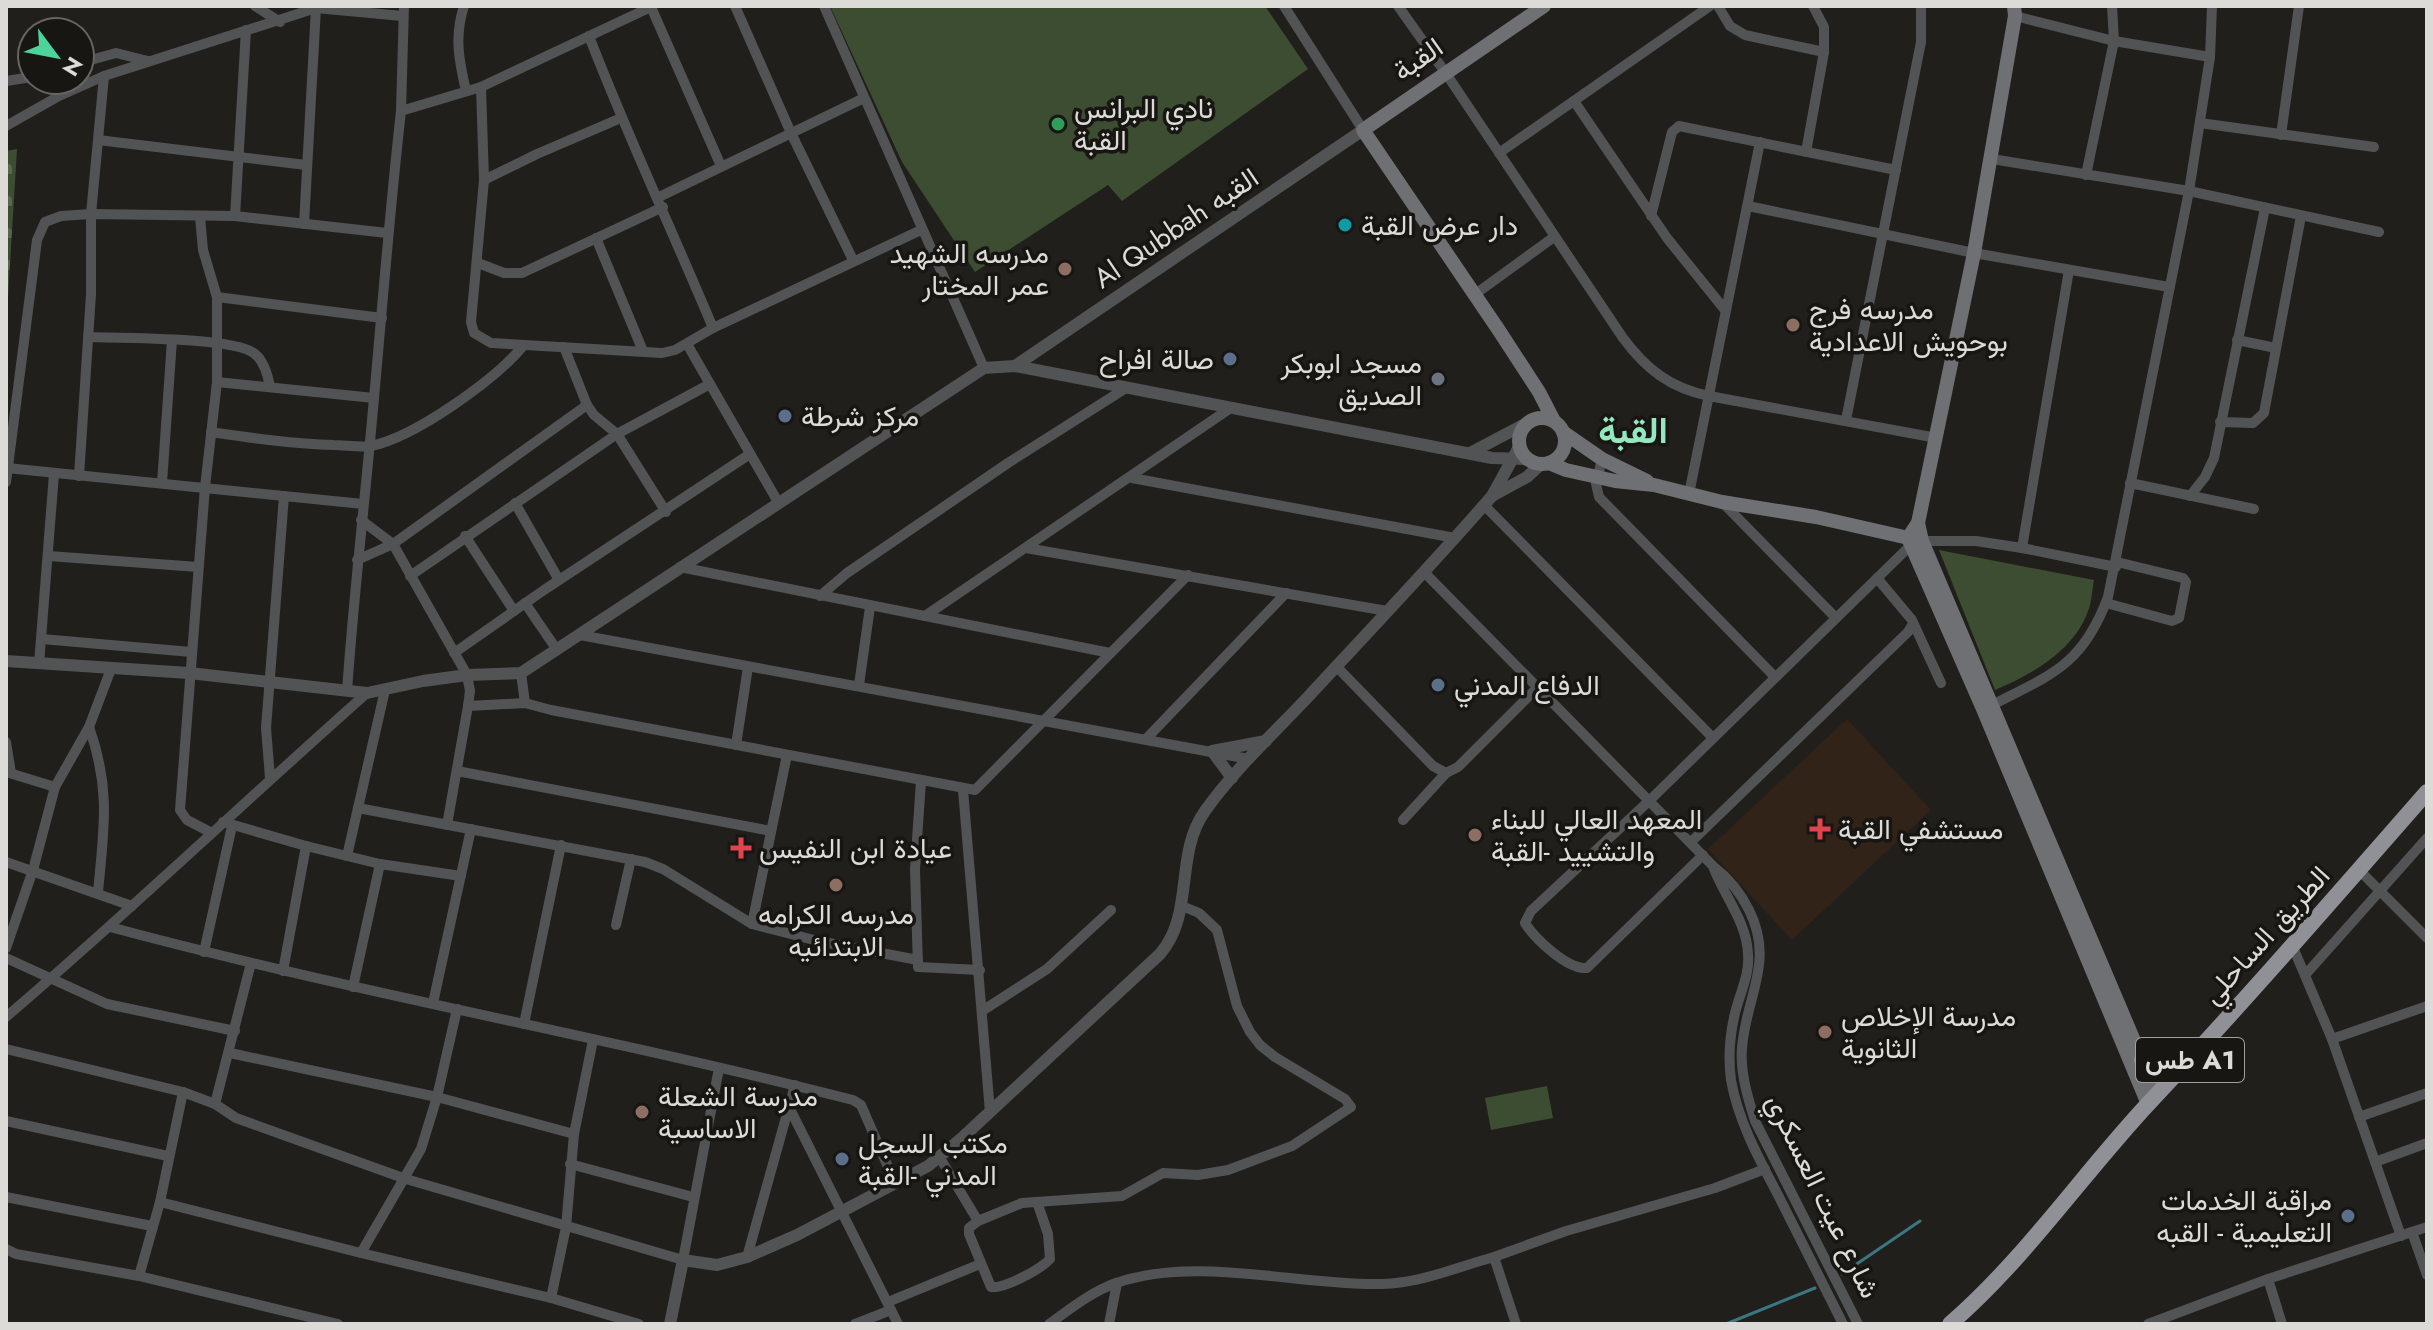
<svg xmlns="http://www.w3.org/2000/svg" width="2433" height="1330" font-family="Jost,Vazirmatn,sans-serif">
<defs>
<pattern id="cemetery-stones" width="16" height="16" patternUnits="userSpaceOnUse" patternTransform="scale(2)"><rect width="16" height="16" fill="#3c4d31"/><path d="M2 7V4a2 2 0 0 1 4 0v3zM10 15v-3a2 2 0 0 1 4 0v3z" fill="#58664e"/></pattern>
</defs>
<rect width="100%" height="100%" fill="#211f1b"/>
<polygon fill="#322319" points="1847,719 1931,810 1792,940 1708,849"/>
<polygon fill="url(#cemetery-stones)" points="17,149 6,330 6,151"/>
<g fill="#3c4d31">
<polygon points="830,6 1265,6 1308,69 1122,201 1108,185 975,272 902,162"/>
<path d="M 1939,550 L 2094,580 C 2092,590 2092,602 2088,611 C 2074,651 2031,675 1995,690 Z"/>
<polygon points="1547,1086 1553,1118 1491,1130 1485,1098"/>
</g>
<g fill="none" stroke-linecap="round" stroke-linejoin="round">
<g stroke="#3b7682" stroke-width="3">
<polyline points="1842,1274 1920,1221"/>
<polyline points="1726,1324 1815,1288"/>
</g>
<g stroke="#525355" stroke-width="10">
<polyline points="255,6 280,22"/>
<path d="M 464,6 C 454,37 459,60 466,91"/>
<polyline points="735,6 791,133 853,260"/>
<polyline points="824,6 984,368"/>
<polyline points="1284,6 1363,130"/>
<path d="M 1398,6 L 1445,72 L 1623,338 C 1646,369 1670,388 1709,396 L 1937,438"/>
<polyline points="1718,6 1730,26 1745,35 1824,52"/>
<polyline points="651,7 721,166"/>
<polyline points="2015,16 2114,41 2210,57"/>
<path d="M 589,36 C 627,135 672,230 713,328"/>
<polyline points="80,63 116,53 148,61"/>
<polyline points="6,81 32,77"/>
<polyline points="481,87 484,180 471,322 474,333 491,343 662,353 675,350 713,328 921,230"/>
<polyline points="1574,101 1667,238 1725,310"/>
<polyline points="401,111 404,6"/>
<polyline points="2200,123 2374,147"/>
<polyline points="6,126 59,96 104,76 316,8 402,16"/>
<polyline points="2281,135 2299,6"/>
<polyline points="98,140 306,165"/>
<polyline points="1806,152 1824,52 1824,27 1813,6"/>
<polyline points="1499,153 1710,6"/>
<polyline points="1992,159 2189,191 2379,232"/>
<polyline points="2086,175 2114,41 2112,6"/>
<polyline points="484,180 537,154 621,118"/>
<polyline points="659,197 864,98"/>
<polyline points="1748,206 1974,253 2169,287"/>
<polyline points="235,216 246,30"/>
<polyline points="1651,216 1672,132 1679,126 1896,170"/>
<polyline points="200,217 203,250 217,297 217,382 205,487 180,810 187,820 210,832"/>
<polyline points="304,224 316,8 319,7"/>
<polyline points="596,238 643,351"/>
<polyline points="478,263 504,273 522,273 663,207"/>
<polyline points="1474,295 1554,237"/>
<polyline points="217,297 382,318"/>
<path d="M 88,337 C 118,338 236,337 255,354 C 264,361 268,376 270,387"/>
<polyline points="2237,340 2276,348"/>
<polyline points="687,344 778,502"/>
<polyline points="564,347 587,405 594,415 617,434 666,512"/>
<polyline points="217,382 374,398"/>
<polyline points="1846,420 1921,42 1921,6"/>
<polyline points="2220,422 2253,423 2264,413 2301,216"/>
<path d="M 211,432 C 252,438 292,444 334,445 C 345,445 360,448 371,446 C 415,437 495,380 524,345"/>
<polyline points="1602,459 1596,484 1599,497 1774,676"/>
<polyline points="7,468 363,504"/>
<polyline points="79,476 91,294 91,214 104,76"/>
<polyline points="1132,478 1455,538"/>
<polyline points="6,482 37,240 45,222 61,216 91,214 235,216 387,233"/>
<polyline points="162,483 172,340"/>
<polyline points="2130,483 2254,509"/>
<polyline points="1689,494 1760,142"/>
<polyline points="2190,496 2205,477 2214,458 2265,208"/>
<polyline points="1722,502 1835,617"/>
<polyline points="515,503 559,580"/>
<polyline points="1484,505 1713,738"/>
<polyline points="361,520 393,544 467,675 470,691 468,706 447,825"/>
<polyline points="465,536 514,611"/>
<polyline points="1922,541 1976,541 2022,548 2116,567"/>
<polyline points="1026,548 1387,611"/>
<polyline points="2022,548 2069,270"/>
<polyline points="49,556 198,567"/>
<polyline points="357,560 393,544 587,405"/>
<polyline points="680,567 1110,653"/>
<path d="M 1424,572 L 1714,867 C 1730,879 1740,892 1749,910 C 1775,962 1746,996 1742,1048 C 1740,1073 1748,1098 1755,1121 L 1858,1324"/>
<polyline points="410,576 617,434 710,384"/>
<polyline points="1877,578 1912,620 1941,683"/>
<polyline points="820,596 847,573 1008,463 1126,388"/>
<polyline points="525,603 557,650"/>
<polyline points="2106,603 2172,621 2179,618 2186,582 2183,578 2117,562"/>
<polyline points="925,616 1232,407"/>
<polyline points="580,635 1249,759"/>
<polyline points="42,639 191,652"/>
<polyline points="454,653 544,590 750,454"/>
<polyline points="39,664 54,474"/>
<polyline points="1336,666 1433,766 1446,773"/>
<polyline points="521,673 525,703"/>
<polyline points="859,685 870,607"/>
<path d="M 347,691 C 353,604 363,518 371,431 C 381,324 389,217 401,111 L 481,87 L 653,6"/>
<polyline points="468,706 525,703 551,710 975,790 1188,575"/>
<path d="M 1988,707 C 2050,675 2082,667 2108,597 L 2189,191 L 2210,57 L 2212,6"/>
<path d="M 89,727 C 111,789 104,828 98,892"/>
<polyline points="1146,739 1286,593"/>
<polyline points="6,742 11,773"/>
<polyline points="736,745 748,667"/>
<polyline points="457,771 771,831"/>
<polyline points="6,772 55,787"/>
<polyline points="270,778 266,728 284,496"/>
<polyline points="921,781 915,869 918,967 980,970"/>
<polyline points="963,790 990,1112"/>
<polyline points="358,808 645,862 663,869 752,924 818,941 918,960"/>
<polyline points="1403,820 1446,773 1458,767 1538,687"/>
<polyline points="223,822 306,846 380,864 461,876"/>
<polyline points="1691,842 1908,632 1913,624"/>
<path d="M 1703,855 L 1587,968 C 1568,970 1535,939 1525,923 L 1531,911 L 1650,800 L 1910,546"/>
<polyline points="347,856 385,690"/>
<polyline points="6,862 132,906"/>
<path d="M 1714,869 C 1725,897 1747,923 1748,954 C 1750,974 1740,993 1735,1013 C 1730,1034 1728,1058 1731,1080 C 1738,1120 1758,1157 1777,1193 C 1799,1237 1821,1280 1843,1324"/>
<polyline points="2359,870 2427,938"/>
<polyline points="752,924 787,755"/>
<polyline points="616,925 631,859"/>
<path d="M 110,927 C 356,993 607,1037 853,1100 L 861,1105 L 895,1183"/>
<polyline points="2292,945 2332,1039 2401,1236"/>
<polyline points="6,948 33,870 55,787 89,727 111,669"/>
<polyline points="204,952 232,826"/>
<polyline points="6,958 107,1004 235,1031"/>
<polyline points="283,971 306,846"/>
<polyline points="2306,974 2427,838"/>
<polyline points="353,987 380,864"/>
<polyline points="433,1003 471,829"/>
<polyline points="982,1011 1047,969 1111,910"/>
<path d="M 6,1017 C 129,912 246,800 367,693"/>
<polyline points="524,1024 561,845"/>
<polyline points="2332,1039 2427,1006"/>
<polyline points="6,1049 183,1092 215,1104 236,1118 406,1179 683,1260 719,1068"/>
<polyline points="230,1053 437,1097 574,1134"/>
<polyline points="215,1104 251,963"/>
<polyline points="790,1109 898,1324"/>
<polyline points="2359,1117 2427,1093"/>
<polyline points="6,1121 168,1156"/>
<polyline points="940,1158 978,1221"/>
<polyline points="2375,1162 2427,1143"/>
<polyline points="570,1164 693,1197"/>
<polyline points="6,1197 152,1226"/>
<polyline points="160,1202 361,1253 551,1298 639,1324"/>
<path d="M 1037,1202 L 1048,1234 L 1050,1259 C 1041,1269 1004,1289 991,1287 L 969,1234 L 969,1228 L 978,1221 L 1022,1203 L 1122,1196 L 1163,1173 L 1198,1175 L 1228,1170 L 1292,1146 L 1351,1107 L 1345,1099 L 1275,1057 L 1260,1045 L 1250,1032 L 1237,1006 L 1217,930 L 1199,913 L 1182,906"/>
<polyline points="2412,1232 2427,1275"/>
<polyline points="6,1249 16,1254 139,1276 338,1324"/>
<polyline points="361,1253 421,1149 437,1097 457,1009"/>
<polyline points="747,1257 795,1085"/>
<polyline points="1494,1257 1566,1231 1715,1188 1765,1169"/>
<polyline points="139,1276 160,1202 183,1092"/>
<polyline points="2268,1279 2282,1324"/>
<polyline points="551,1298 566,1227 574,1134 593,1040"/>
<polyline points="888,1302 980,1264"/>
<polyline points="855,1324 891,1310"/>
<path d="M 1049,1324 C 1070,1309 1091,1292 1116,1283 C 1198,1255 1297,1286 1382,1284 C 1422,1283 1457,1267 1494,1257 L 1516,1324"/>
<polyline points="1109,1324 1117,1283"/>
<polyline points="2148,1324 2268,1279 2427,1227"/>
</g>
<g stroke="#525355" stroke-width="12">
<polyline points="1015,366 1363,130"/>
<polyline points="1470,453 1525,424"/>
<polyline points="1492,496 1527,477 1541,464"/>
<polyline points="6,661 189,673 367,693 423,681 467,675 521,673 984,368 1015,366 1492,458 1527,459"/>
<polyline points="1232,778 1212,751 1266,741"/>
<path d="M 670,1324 L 683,1260 L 717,1265 L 747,1257 L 797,1235 L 928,1166 L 963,1137 L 1160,954 C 1195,914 1174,854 1205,811 C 1234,770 1272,735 1307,698 C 1369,631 1432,565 1492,496 L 1519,447"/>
</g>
<g stroke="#6f7074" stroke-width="14">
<polyline points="1544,6 1363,130 1498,329 1539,392 1554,421"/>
<polyline points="2014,6 2015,16 1974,253 1918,523 1908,538 1983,709 2148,1104"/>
<circle cx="1542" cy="441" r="23"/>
<polyline points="1563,432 1602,459 1647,481"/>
<polyline points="1549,463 1566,470 1615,481 1654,485 1722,502 1816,517 1913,539"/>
<polyline points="1918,523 1922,541 2157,1095"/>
</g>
<g stroke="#8f9196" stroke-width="16">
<polyline points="2142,1060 2164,1070 2186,1064"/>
<path d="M 1950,1324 C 2025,1259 2081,1176 2148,1104 C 2244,1002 2335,897 2427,792"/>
</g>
</g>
<circle fill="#2e9e5b" stroke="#181612" stroke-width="3" cx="1058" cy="124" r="8"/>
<circle fill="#0f9aa8" stroke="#181612" stroke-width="3" cx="1345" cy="225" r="8"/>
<g fill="#8d6e63" stroke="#181612" stroke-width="3">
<circle cx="1065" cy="269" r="8"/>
<circle cx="1793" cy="325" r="8"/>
<circle cx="1475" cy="835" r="8"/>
<circle cx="836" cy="885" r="8"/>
<circle cx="1825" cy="1032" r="8"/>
<circle cx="642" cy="1112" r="8"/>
</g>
<g fill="#5c6f8a" stroke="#181612" stroke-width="3">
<circle cx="1230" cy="359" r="8"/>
<circle cx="785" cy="416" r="8"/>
<circle cx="1438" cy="685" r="8"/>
<circle cx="842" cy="1159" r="8"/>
<circle cx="2348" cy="1216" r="8"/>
</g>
<circle fill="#6b7280" stroke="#181612" stroke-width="3" cx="1438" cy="379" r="8"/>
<g fill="#e0444e" stroke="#181612" stroke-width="3">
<path d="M1816 817h8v8h8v8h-8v8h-8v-8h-8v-8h8z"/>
<path d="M737 836h8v8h8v8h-8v8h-8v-8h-8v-8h8z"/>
</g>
<g text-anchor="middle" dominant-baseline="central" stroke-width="7" stroke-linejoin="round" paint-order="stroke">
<rect fill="#181612" stroke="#a1a09d" stroke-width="2" x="2136" y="1038" width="108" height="44" rx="6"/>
<g font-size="26" font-weight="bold" fill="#dcdbd8">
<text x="2190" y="1060">طس A1</text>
</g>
<g font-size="28" fill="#dcdbd8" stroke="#181612">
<text transform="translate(1418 59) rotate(-35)">القبة</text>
<text transform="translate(1176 228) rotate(-34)">Al Qubbah القبه</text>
<text transform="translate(2266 935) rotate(-48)">الطريق الساحلي</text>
<text transform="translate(1823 1196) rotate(64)">شارع عيت العسكري</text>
</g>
<g font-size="28" fill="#dcdbd8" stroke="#181612" text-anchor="start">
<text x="1074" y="108">نادي البرانس<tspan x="1074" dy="32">القبة</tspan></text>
<text x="1361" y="225">دار عرض القبة</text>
<text x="1049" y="253" text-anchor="end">مدرسه الشهيد<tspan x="1049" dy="32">عمر المختار</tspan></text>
<text x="1809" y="309">مدرسه فرج<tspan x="1809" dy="32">بوحويش الاعدادية</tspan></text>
<text x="1214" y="359" text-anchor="end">صالة افراح</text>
<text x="1422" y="363" text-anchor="end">مسجد ابوبكر<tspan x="1422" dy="32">الصديق</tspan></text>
<text x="801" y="416">مركز شرطة</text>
<text x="1454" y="685">الدفاع المدني</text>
<text x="1491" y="819">المعهد العالي للبناء<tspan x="1491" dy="32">والتشييد -القبة</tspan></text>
<text x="1838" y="829">مستشفي القبة</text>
<text x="759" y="848">عيادة ابن النفيس</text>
<text x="836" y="914" text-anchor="middle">مدرسه الكرامه<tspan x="836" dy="32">الابتدائيه</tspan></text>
<text x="1841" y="1016">مدرسة الإخلاص<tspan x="1841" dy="32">الثانوية</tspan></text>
<text x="658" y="1096">مدرسة الشعلة<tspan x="658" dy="32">الاساسية</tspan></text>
<text x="858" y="1143">مكتب السجل<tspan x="858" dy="32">المدني -القبة</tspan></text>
<text x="2332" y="1200" text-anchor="end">مراقبة الخدمات<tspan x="2332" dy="32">التعليمية - القبه</tspan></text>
</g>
<g font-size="36" font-weight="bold" fill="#94e8bf" stroke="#181612">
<text x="1633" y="430">القبة</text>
</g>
</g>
<rect width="2433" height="1330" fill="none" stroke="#dcdbd8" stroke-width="16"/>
<g transform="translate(56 56) rotate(122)"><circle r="38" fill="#181612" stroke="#666561" stroke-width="2"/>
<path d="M0-6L14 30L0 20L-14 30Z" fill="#4cd49b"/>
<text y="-12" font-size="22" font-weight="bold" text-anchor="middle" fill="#dcdbd8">N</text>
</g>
</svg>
